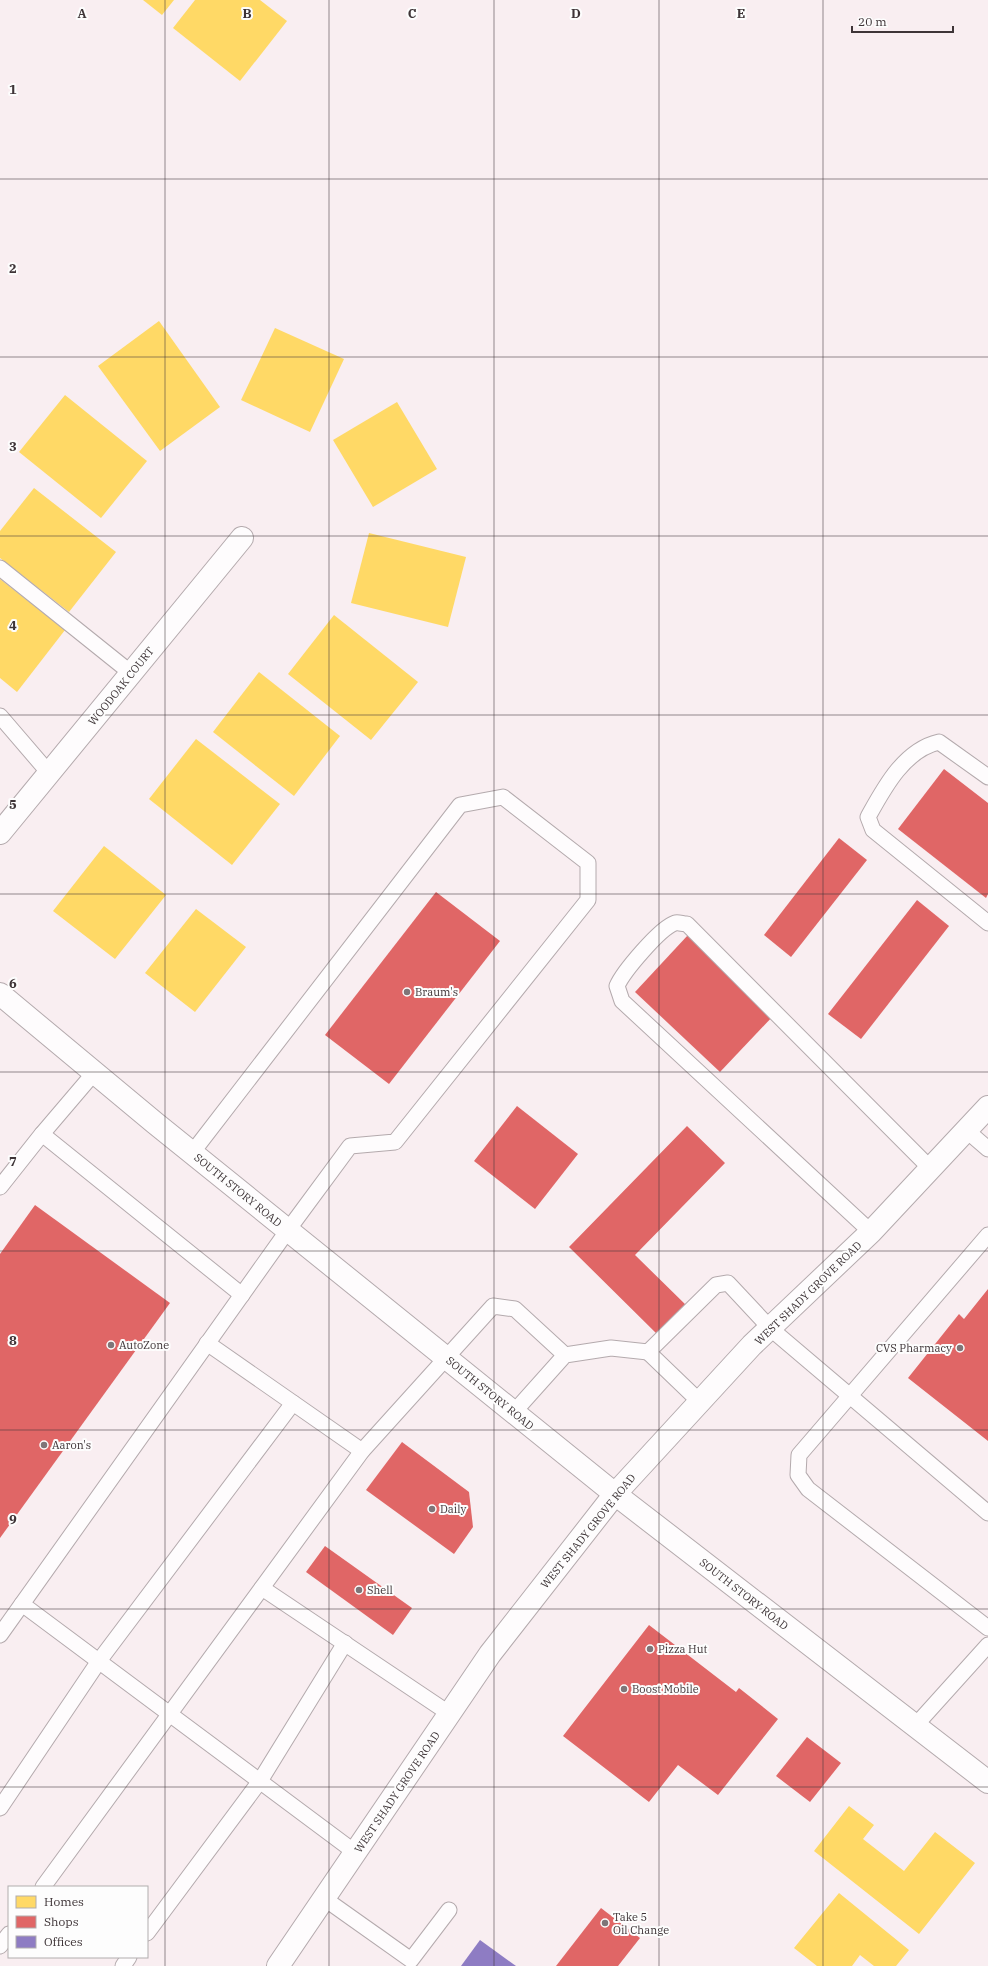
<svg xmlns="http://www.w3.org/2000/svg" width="988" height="1966" font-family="'IBM Plex Serif',serif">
<rect width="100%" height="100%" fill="#f9eef1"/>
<g fill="#ffd966">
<polygon points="143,0 174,0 162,15"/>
<polygon points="195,0 260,0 287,21 240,81 173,28"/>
<polygon points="159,321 220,407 160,451 98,366"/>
<polygon points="275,328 344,359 310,432 241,400"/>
<polygon points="65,395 147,461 101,518 19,452"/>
<polygon points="397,402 437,469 373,507 333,440"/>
<polygon points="34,488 116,552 69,612 0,558 0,531"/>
<polygon points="369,533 466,557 448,627 351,603"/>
<polygon points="0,579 65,630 17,692 0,678"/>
<polygon points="334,615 418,682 371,740 288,674"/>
<polygon points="259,672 340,736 294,796 213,732"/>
<polygon points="196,739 280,804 232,865 149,799"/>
<polygon points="104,846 166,895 115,959 53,911"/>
<polygon points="196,909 246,947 195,1012 145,973"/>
<polygon points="849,1806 874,1825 863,1839 904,1871 935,1832 975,1863 919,1934 814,1851"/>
<polygon points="839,1893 909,1950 896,1966 874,1966 860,1955 852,1966 817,1966 794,1948"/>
</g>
<g fill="#e06666">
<polygon points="944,769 988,803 988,894 986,898 898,829"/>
<polygon points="839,838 867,860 791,957 764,935"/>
<polygon points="436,892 500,941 389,1084 325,1035"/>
<polygon points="917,900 949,926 861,1039 828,1014"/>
<polygon points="688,935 774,1015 720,1072 635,992"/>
<polygon points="517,1106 578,1154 535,1209 474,1161"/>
<polygon points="687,1126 725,1163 635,1255 688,1307 659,1336 569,1247"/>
<polygon points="35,1205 170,1303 0,1538 0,1254"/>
<polygon points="988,1289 988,1441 908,1378 959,1314 964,1319"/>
<polygon points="402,1442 469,1492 473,1527 454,1554 366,1490"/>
<polygon points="325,1546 412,1608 393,1635 306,1572"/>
<polygon points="649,1625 736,1692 739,1688 778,1719 718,1795 678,1765 649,1802 563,1736"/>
<polygon points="807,1737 841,1763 810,1802 776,1776"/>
<polygon points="601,1908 640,1938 618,1966 556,1966"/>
</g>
<polygon fill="#8e7cc3" points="480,1940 516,1966 461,1966"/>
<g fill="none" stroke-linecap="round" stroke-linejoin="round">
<defs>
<g id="lane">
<polyline points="0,568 131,673"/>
<polyline points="0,716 49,773"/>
<path d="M 988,777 L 939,742 C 904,750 884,788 868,817 L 873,830 L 988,923"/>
<polyline points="966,1130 988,1149"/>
<polyline points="42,1134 94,1073"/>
<polyline points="0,1187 42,1134 242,1295"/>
<path d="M 871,1232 L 622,1001 L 617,986 C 623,972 660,928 675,923 C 678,922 683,924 687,924 L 930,1168"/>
<polyline points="988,1235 799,1455 798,1475 808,1489 988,1628"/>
<polyline points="207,1343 362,1451"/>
<polyline points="648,1352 700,1402"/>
<polyline points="514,1412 565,1355 611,1348 648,1352 716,1285 728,1283 771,1329 988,1513"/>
<polyline points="262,1588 450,1714"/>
<polyline points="22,1604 356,1853"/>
<polyline points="0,1635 288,1230 350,1146 395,1142 588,900 588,863 503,797 460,805 192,1153"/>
<polyline points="915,1726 988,1645"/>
<polyline points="0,1808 99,1661 293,1403"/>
<polyline points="43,1887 362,1451 493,1306 515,1309 565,1355"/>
<polyline points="325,1899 411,1960 449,1910"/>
<polyline points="147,1933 260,1781 345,1643"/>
<polyline points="0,1946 9,1934"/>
<polyline points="123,1966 129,1957"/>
</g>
<polyline id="street" points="0,833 242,538"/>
<g id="secondary">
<polyline points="0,994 155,1123 615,1494 988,1782"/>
<polyline points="278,1966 490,1654 615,1494 752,1345 871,1232 988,1107"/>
</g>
</defs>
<use href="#lane" stroke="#b4aaad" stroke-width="17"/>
<use href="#street" stroke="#b4aaad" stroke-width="24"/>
<use href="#secondary" stroke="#b4aaad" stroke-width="24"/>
<use href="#lane" stroke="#fefcfd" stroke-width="15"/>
<use href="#street" stroke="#fefcfd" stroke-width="22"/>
<use href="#secondary" stroke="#fefcfd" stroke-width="22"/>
</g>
<path fill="none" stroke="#3e3437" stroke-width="1" stroke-opacity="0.55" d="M 165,0 L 165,1966M 329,0 L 329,1966M 494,0 L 494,1966M 659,0 L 659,1966M 823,0 L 823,1966M 0,179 L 988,179M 0,357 L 988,357M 0,536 L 988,536M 0,715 L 988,715M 0,894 L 988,894M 0,1072 L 988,1072M 0,1251 L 988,1251M 0,1430 L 988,1430M 0,1609 L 988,1609M 0,1787 L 988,1787"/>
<g fill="#7f7578" stroke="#fdfdfd" stroke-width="1.5">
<circle cx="407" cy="992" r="4"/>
<circle cx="111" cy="1345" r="4"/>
<circle cx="960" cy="1348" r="4"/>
<circle cx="44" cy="1445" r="4"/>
<circle cx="432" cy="1509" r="4"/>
<circle cx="359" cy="1590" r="4"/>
<circle cx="650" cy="1649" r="4"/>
<circle cx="624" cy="1689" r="4"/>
<circle cx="605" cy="1923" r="4"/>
</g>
<g text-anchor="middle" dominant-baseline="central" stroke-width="4" stroke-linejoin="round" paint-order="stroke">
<g font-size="11" fill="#3e3437" stroke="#fdfdfd">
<text transform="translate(121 686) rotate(-51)">WOODOAK COURT</text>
<text transform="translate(238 1190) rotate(39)">SOUTH STORY ROAD</text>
<text transform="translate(808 1293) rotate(-44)">WEST SHADY GROVE ROAD</text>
<text transform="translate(490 1393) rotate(39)">SOUTH STORY ROAD</text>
<text transform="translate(588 1531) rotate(-51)">WEST SHADY GROVE ROAD</text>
<text transform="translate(744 1594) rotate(38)">SOUTH STORY ROAD</text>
<text transform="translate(397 1792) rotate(-56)">WEST SHADY GROVE ROAD</text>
</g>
<g font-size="11" fill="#3e3437" stroke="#fdfdfd" text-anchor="start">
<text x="415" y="992">Braum's</text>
<text x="119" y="1345">AutoZone</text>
<text x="952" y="1348" text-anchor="end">CVS Pharmacy</text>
<text x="52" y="1445">Aaron's</text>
<text x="440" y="1509">Daily</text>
<text x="367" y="1590">Shell</text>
<text x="658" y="1649">Pizza Hut</text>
<text x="632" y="1689">Boost Mobile</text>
<text x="613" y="1917">Take 5<tspan x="613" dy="13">Oil Change</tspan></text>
</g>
</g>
<g font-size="13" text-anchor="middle" font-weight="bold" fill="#3e3437" stroke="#fdfdfd" stroke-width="4" stroke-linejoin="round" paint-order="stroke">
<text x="82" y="18">A</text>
<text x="247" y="18">B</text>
<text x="412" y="18">C</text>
<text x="576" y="18">D</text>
<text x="741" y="18">E</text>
<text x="13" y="94">1</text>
<text x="13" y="273">2</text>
<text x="13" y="451">3</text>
<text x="13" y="630">4</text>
<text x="13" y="809">5</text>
<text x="13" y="988">6</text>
<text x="13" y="1166">7</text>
<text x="13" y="1345">8</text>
<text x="13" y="1524">9</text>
</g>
<rect x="8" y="1886" width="140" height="72" fill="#fdfdfd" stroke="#b1adae"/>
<rect x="16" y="1896" width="20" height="12" fill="#ffd966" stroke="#b1adae"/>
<text x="44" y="1906" font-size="12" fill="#3e3437">Homes</text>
<rect x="16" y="1916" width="20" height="12" fill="#e06666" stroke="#b1adae"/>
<text x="44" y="1926" font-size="12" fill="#3e3437">Shops</text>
<rect x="16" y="1936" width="20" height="12" fill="#8e7cc3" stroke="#b1adae"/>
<text x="44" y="1946" font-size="12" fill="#3e3437">Offices</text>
<path d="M852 26v6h101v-6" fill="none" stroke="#3e3437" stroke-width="2"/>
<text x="858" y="26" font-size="12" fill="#3e3437" stroke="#fdfdfd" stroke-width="3" paint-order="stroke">20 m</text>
</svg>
